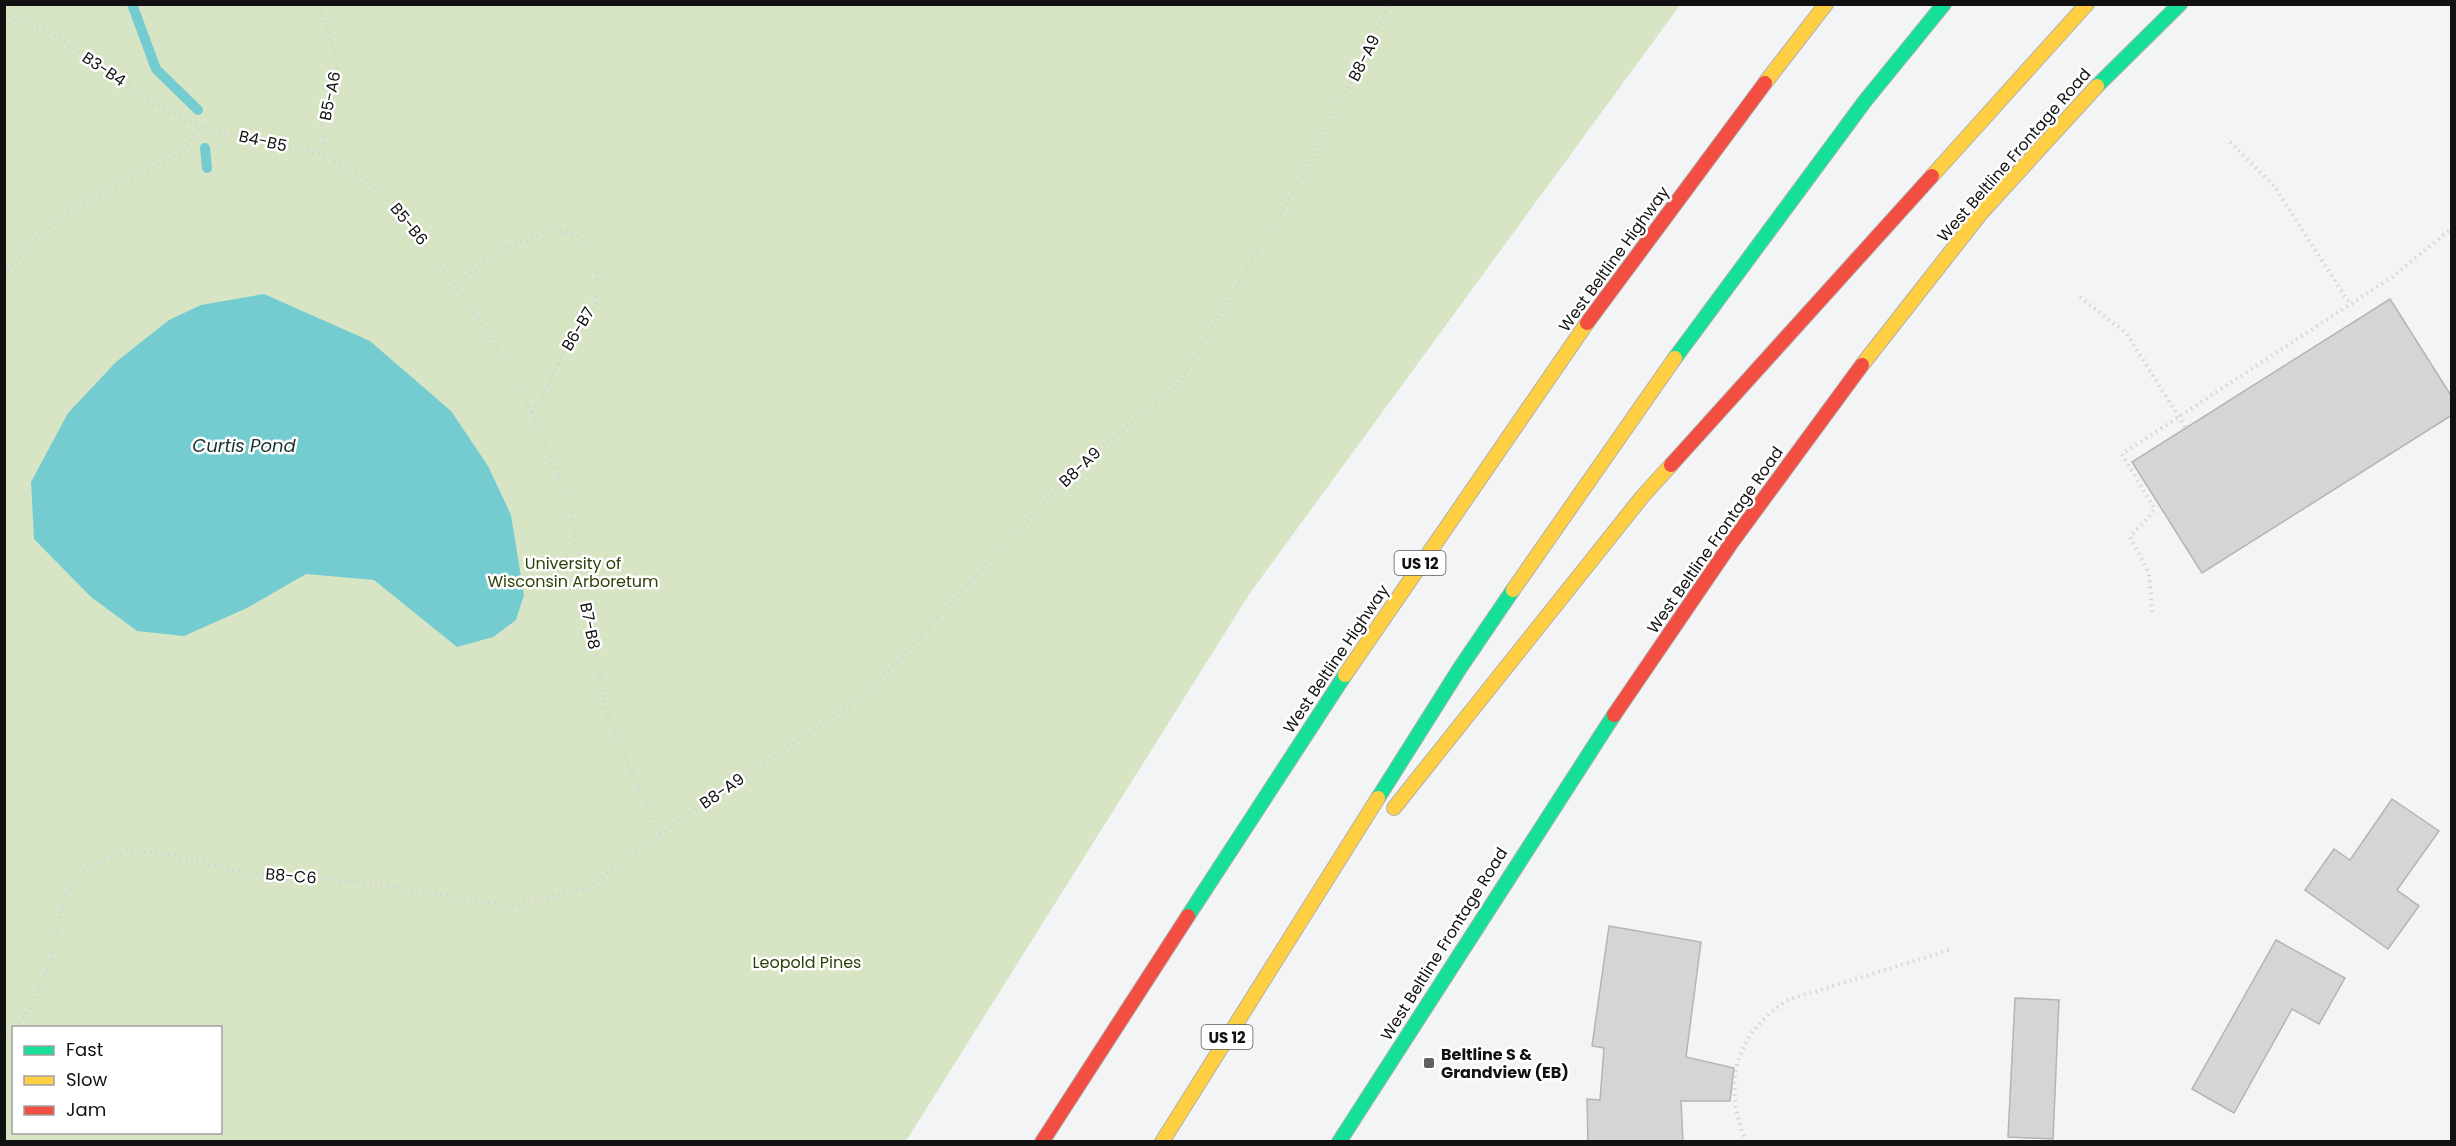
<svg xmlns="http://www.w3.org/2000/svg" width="2456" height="1146" font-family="Poppins,sans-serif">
<rect width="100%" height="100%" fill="#f3f4f5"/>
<path fill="#d7e5c4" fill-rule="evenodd" d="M 5,5 L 1680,5 L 1250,593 L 906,1141 L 5,1142 ZM 14,1028 L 220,1028 L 220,1132 L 14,1132 Z"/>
<polygon fill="#74ccd1" points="264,294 370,341 451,411 488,466 511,515 524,595 516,620 493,637 457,647 374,580 306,574 247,608 184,636 137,631 91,597 34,539 31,482 68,413 116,362 169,320 201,305"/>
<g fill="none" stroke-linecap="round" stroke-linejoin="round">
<g stroke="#74ccd1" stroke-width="10">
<polyline points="132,4 156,69 198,110"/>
<polyline points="205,148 207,168"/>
</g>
</g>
<g fill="#d5d5d5" stroke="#b4b4b4" stroke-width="1.5">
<polygon points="2390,299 2452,397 2452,415 2202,573 2132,462"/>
<polygon points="2392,799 2439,831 2397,890 2419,906 2388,949 2305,890 2334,849 2350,860"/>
<polygon points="1609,926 1701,942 1686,1057 1734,1068 1730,1101 1681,1101 1683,1142 1588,1142 1587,1099 1600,1100 1604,1048 1592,1046"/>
<polygon points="2276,940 2345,978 2319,1024 2292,1009 2234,1113 2192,1089"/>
<polygon points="2015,998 2059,1000 2053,1139 2008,1137"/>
</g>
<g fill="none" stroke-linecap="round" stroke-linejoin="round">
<defs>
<g id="fast">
<polyline points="2097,86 2180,4"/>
<polyline points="1675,358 1865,101 1944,4"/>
<polyline points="1378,798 1460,668 1513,590"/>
<polyline points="1188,916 1345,675"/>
<polyline points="1339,1142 1614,715"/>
</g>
<g id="slow">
<polyline points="1765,83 1826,4"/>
<polyline points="1932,176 2087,4"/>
<polyline points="1862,365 1982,212 2097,86"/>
<polyline points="1513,590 1675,358"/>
<polyline points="1345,675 1587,323"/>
<polyline points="1394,808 1642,497 1671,465"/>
<polyline points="1162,1142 1378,798"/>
</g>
<g id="jam">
<polyline points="1587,323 1765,83"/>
<polyline points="1671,465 1932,176"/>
<polyline points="1614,715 1732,542 1862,365"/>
<polyline points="1042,1142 1188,916"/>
</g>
</defs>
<use href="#fast" stroke="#b0b1b2" stroke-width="16"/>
<use href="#slow" stroke="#b0b1b2" stroke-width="16"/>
<use href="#jam" stroke="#b0b1b2" stroke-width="16"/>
<g stroke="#d4d5d6" stroke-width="4" stroke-dasharray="1.5 4.5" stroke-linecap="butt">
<polyline points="318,4 338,61 323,111 323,154"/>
<polyline points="4,14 55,36 155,104 202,127 323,154 370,183 400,209 492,338 531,412 568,498 607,715 660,836"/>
<polyline points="2230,142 2274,186 2350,304"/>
<polyline points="4,276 31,243 71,209 180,153 202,127"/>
<path d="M 456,285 L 502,249 L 552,230 L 576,234 C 602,267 606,294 581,330 C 575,337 568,344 564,352 C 553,373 547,393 531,412"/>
<polyline points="2080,297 2126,333 2186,428"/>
<polyline points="2152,612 2149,573 2130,537 2155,510 2122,454 2392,277 2452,228"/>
<polyline points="15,1028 29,1010 50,963 64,897 86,867 129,851 163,853 241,872 377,884 512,906 588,888 693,810 867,694 1078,466 1177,386 1309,166 1390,4"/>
<polyline points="4,1041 14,1030"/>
<path d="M 1746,1142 C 1724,1088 1732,1039 1782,1004 C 1792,996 1809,994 1821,990 C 1863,976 1906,964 1949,950"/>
</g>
<use href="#fast" stroke="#16e098" stroke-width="14"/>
<use href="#slow" stroke="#ffcf43" stroke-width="14"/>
<use href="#jam" stroke="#f24e42" stroke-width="14"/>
</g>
<rect fill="#606061" stroke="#fff" stroke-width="2" x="1423" y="1057" width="12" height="12" rx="3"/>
<g text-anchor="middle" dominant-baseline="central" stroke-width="5" stroke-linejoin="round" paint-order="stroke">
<g fill="#fff" stroke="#585859" stroke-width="1.5">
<rect x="1394.5" y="551" width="51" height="24" rx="4.5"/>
<rect x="1201.5" y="1025" width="51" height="24" rx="4.5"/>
</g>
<g font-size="15" font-weight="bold" fill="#111112">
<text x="1420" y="563">US 12</text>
<text x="1227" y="1037">US 12</text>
</g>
<g font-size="16" fill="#111112" stroke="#fff">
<text transform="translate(1364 58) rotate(-63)">B8-A9</text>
<text transform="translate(104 69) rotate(34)">B3-B4</text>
<text transform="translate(330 96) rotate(-78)">B5-A6</text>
<text transform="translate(263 141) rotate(13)">B4-B5</text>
<text transform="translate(2014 155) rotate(-49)">West Beltline Frontage Road</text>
<text transform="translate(409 224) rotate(51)">B5-B6</text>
<text transform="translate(1614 259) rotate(-54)">West Beltline Highway</text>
<text transform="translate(578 329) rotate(-59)">B6-B7</text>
<text transform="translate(1080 467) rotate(-43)">B8-A9</text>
<text transform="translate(1715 540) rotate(-55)">West Beltline Frontage Road</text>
<text transform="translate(590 626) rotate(79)">B7-B8</text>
<text transform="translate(1336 659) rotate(-56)">West Beltline Highway</text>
<text transform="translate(722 791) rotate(-34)">B8-A9</text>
<text transform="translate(291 876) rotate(5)">B8-C6</text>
<text transform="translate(1444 944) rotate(-58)">West Beltline Frontage Road</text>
</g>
<g font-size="16" fill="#2f4106" stroke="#fff">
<text x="573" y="563">University of<tspan x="573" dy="18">Wisconsin Arboretum</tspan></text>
<text x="807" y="962">Leopold Pines</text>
</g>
<g font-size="16" font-weight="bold" fill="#111112" stroke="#fff" text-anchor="start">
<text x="1441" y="1054">Beltline S &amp;<tspan x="1441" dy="18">Grandview (EB)</tspan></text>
</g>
<g font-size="18" font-style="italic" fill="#1b3032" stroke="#fff">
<text x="244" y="445">Curtis Pond</text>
</g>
</g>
<rect width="2456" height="1146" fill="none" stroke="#111112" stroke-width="12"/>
<rect x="12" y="1026" width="210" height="108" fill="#ffffff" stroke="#a0a0a0" stroke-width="1.5"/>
<rect x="24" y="1046" width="30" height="9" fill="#16e098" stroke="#a0a0a0" stroke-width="1.5"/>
<text x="66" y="1056" font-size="18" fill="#111112">Fast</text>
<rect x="24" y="1076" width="30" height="9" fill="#ffcf43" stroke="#a0a0a0" stroke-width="1.5"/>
<text x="66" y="1086" font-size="18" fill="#111112">Slow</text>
<rect x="24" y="1106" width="30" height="9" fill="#f24e42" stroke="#a0a0a0" stroke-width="1.5"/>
<text x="66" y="1116" font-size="18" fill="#111112">Jam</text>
</svg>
